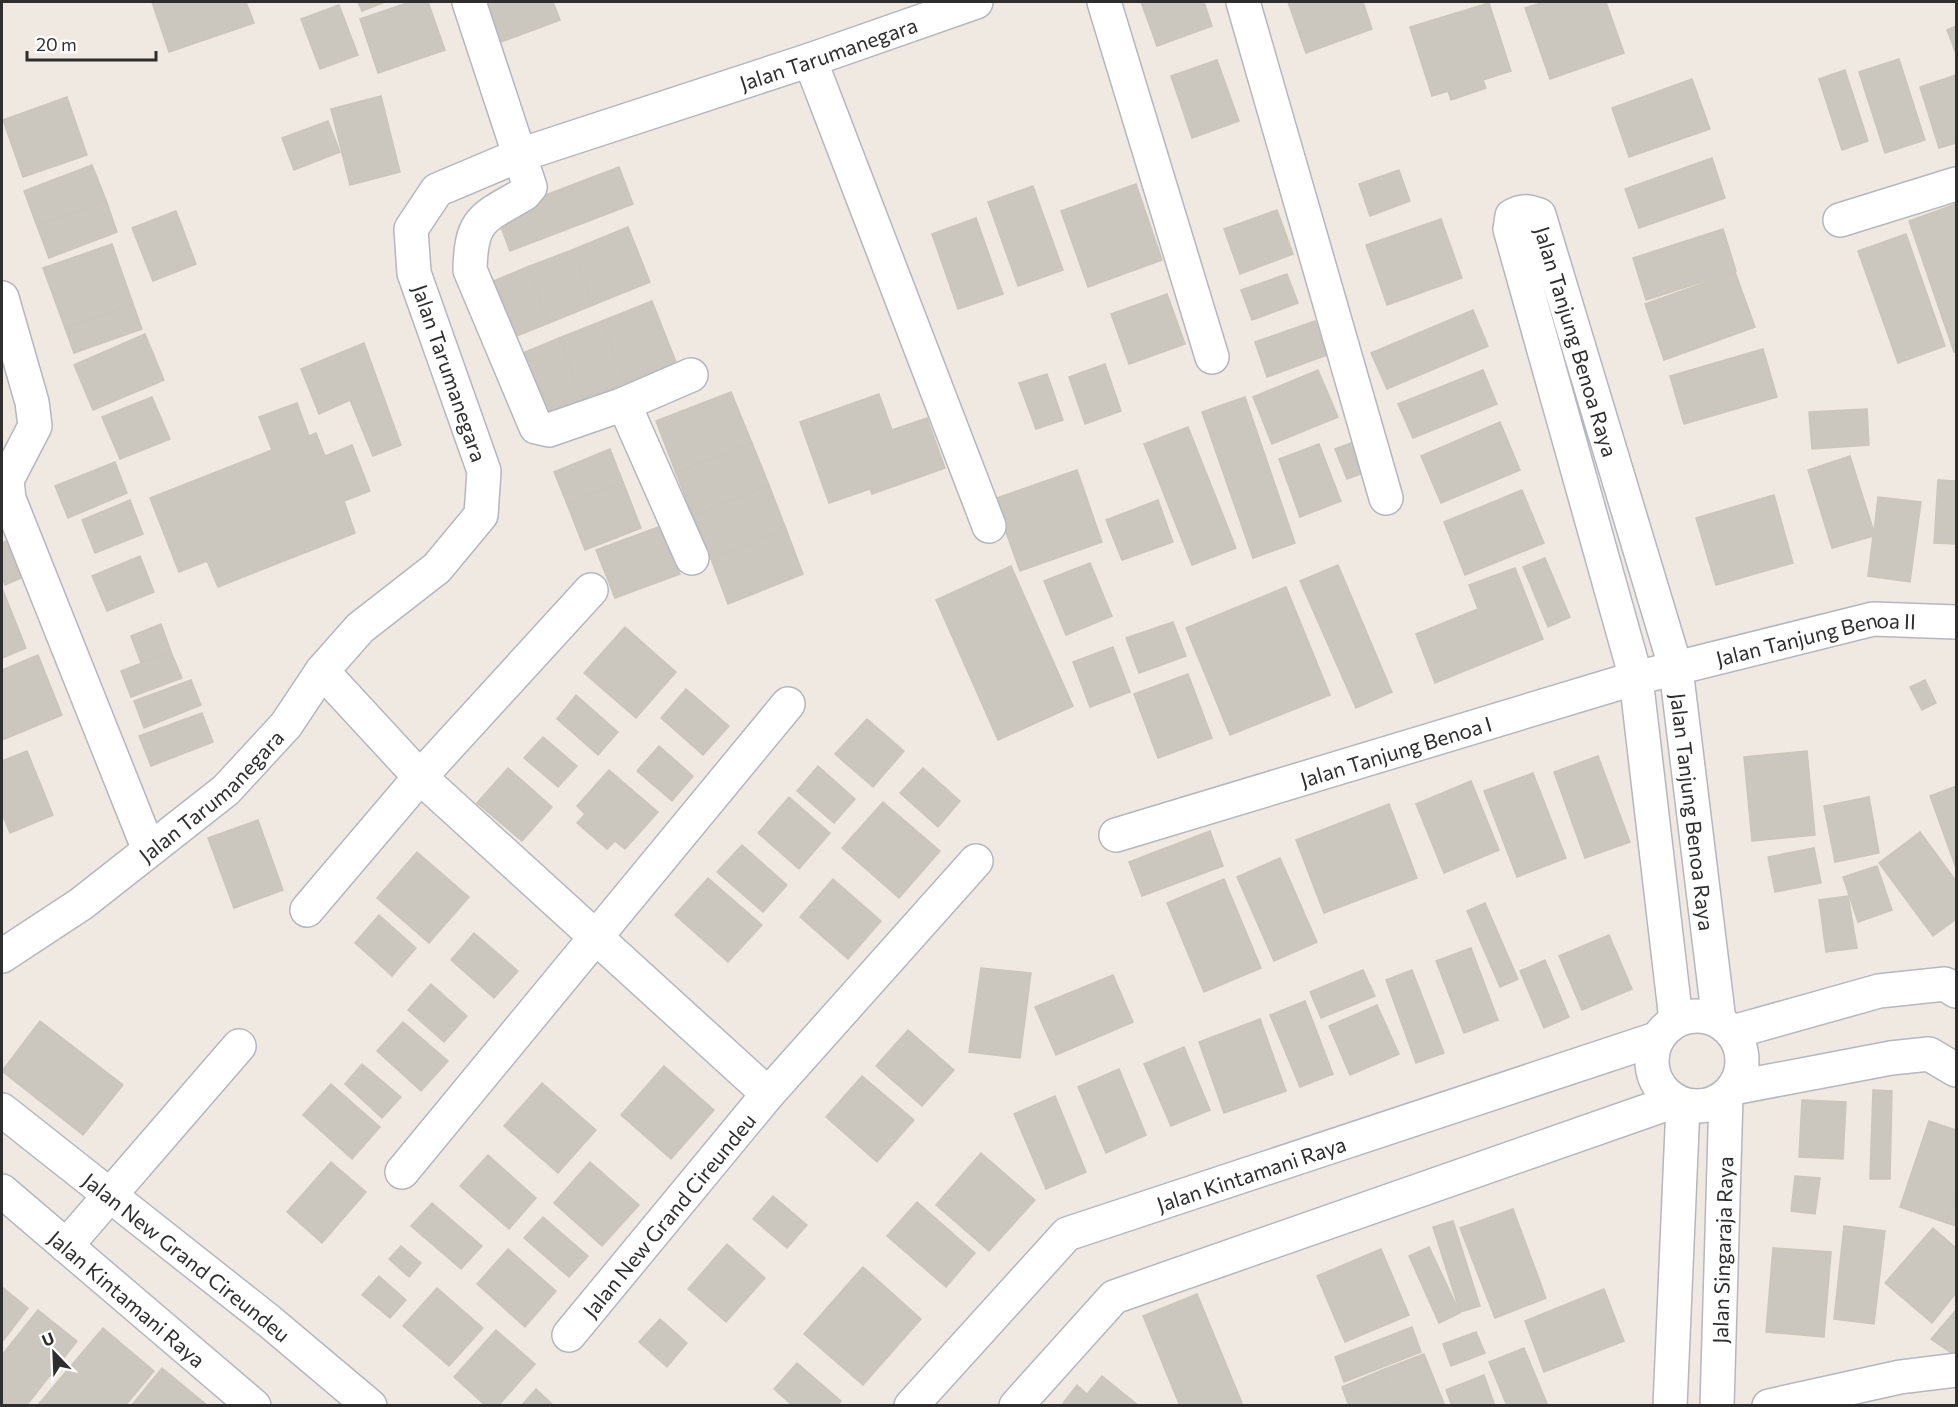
<svg xmlns="http://www.w3.org/2000/svg" width="1958" height="1407" font-family="Commissioner,sans-serif">
<rect width="100%" height="100%" fill="#efe9e1"/>
<g fill="#cbc7bf" stroke="#cbc5ba" stroke-width="1.5">
<polygon points="152,2 246,2 254,23 169,52"/>
<polygon points="358,2 385,2 362,11"/>
<polygon points="410,2 428,2 445,50 378,73 360,19"/>
<polygon points="486,2 553,2 560,20 501,42"/>
<polygon points="1141,2 1204,2 1212,26 1157,46"/>
<polygon points="1288,2 1363,2 1372,29 1306,53"/>
<polygon points="1544,2 1606,2 1624,53 1550,79 1525,8"/>
<polygon points="1489,3 1511,71 1483,80 1486,88 1451,100 1448,91 1432,96 1410,27"/>
<polygon points="339,5 358,55 320,69 301,19"/>
<polygon points="1956,26 1956,54 1947,30"/>
<polygon points="1899,59 1925,140 1885,153 1859,72"/>
<polygon points="1217,60 1239,121 1192,138 1171,76"/>
<polygon points="1845,70 1868,141 1842,150 1819,79"/>
<polygon points="1956,75 1956,143 1939,148 1920,87"/>
<polygon points="1692,79 1710,129 1629,157 1612,108"/>
<polygon points="381,96 400,172 350,185 331,109"/>
<polygon points="67,97 87,155 23,177 3,120"/>
<polygon points="328,121 340,152 294,170 282,138"/>
<polygon points="1712,158 1725,198 1639,228 1625,189"/>
<polygon points="92,165 106,200 37,226 24,191"/>
<polygon points="619,167 633,204 510,251 496,214"/>
<polygon points="1399,170 1410,201 1370,216 1359,184"/>
<polygon points="1136,184 1162,260 1088,287 1061,211"/>
<polygon points="1033,186 1063,270 1018,286 988,202"/>
<polygon points="106,200 117,232 49,258 37,226"/>
<polygon points="1956,204 1956,352 1954,352 1909,221"/>
<polygon points="1277,210 1293,254 1240,274 1224,229"/>
<polygon points="176,211 196,264 153,281 132,228"/>
<polygon points="976,218 1003,294 958,309 932,234"/>
<polygon points="1441,219 1462,278 1387,305 1366,245"/>
<polygon points="628,227 650,282 593,305 572,250"/>
<polygon points="1723,229 1736,271 1646,300 1633,258"/>
<polygon points="1906,234 1945,346 1898,363 1858,251"/>
<polygon points="112,244 133,304 65,328 43,268"/>
<polygon points="572,250 593,305 549,323 527,267"/>
<polygon points="527,267 549,323 504,341 482,286"/>
<polygon points="1735,272 1755,327 1664,360 1645,304"/>
<polygon points="1287,274 1298,303 1252,320 1241,290"/>
<polygon points="1167,294 1185,344 1129,364 1111,314"/>
<polygon points="652,301 676,362 626,383 602,321"/>
<polygon points="133,304 142,329 74,353 65,328"/>
<polygon points="1473,310 1488,346 1387,389 1371,353"/>
<polygon points="602,321 626,383 583,400 559,338"/>
<polygon points="1315,321 1327,355 1267,377 1255,342"/>
<polygon points="145,334 164,380 93,410 74,365"/>
<polygon points="559,338 583,400 535,419 511,358"/>
<polygon points="364,343 401,445 373,456 350,400 319,414 301,369"/>
<polygon points="1763,349 1777,397 1684,424 1670,376"/>
<polygon points="1105,364 1121,411 1085,424 1069,377"/>
<polygon points="1318,370 1338,417 1272,444 1253,397"/>
<polygon points="1483,370 1497,404 1413,438 1398,404"/>
<polygon points="1047,374 1063,420 1036,429 1019,383"/>
<polygon points="731,392 752,443 676,473 656,421"/>
<polygon points="879,394 892,430 927,418 945,468 872,494 870,489 829,503 800,422"/>
<polygon points="152,397 170,439 120,459 102,417"/>
<polygon points="1245,397 1295,543 1253,558 1202,412"/>
<polygon points="297,403 309,436 316,433 325,456 352,445 370,491 344,501 355,533 218,587 207,561 179,572 150,498 272,450 259,417"/>
<polygon points="1867,409 1869,445 1812,449 1809,412"/>
<polygon points="1500,422 1520,470 1441,503 1421,456"/>
<polygon points="1188,427 1236,548 1192,565 1144,444"/>
<polygon points="1354,442 1366,472 1347,479 1335,449"/>
<polygon points="752,443 769,485 693,516 676,473"/>
<polygon points="1319,444 1341,501 1300,517 1279,459"/>
<polygon points="610,449 623,482 567,504 554,472"/>
<polygon points="1850,456 1874,532 1878,497 1921,502 1910,582 1868,576 1873,536 1832,548 1808,470"/>
<polygon points="115,462 127,493 68,518 55,486"/>
<polygon points="1077,470 1102,542 1020,571 994,499"/>
<polygon points="1938,480 1956,481 1956,544 1934,543"/>
<polygon points="623,482 641,528 585,550 567,504"/>
<polygon points="769,485 786,529 711,559 693,516"/>
<polygon points="1522,490 1544,543 1465,575 1444,522"/>
<polygon points="1774,495 1793,563 1716,585 1696,518"/>
<polygon points="130,500 143,534 95,553 82,520"/>
<polygon points="1158,500 1173,542 1122,560 1106,520"/>
<polygon points="661,526 680,574 615,598 596,550"/>
<polygon points="786,529 803,574 728,604 711,559"/>
<polygon points="13,538 28,575 5,585 2,577 2,543"/>
<polygon points="140,556 154,592 107,611 92,576"/>
<polygon points="1545,558 1570,617 1548,627 1523,567"/>
<polygon points="1090,563 1112,616 1066,635 1044,581"/>
<polygon points="1338,565 1392,692 1356,708 1300,581"/>
<polygon points="1011,566 1073,706 998,740 936,600"/>
<polygon points="1515,568 1543,639 1435,683 1416,634 1478,609 1469,585"/>
<polygon points="1286,587 1330,695 1230,735 1186,628"/>
<polygon points="2,588 26,648 2,658"/>
<polygon points="1173,622 1186,656 1139,673 1126,638"/>
<polygon points="161,624 171,652 141,663 131,636"/>
<polygon points="625,627 676,672 636,718 584,673"/>
<polygon points="1113,647 1130,692 1090,707 1073,662"/>
<polygon points="171,652 182,678 131,697 121,671"/>
<polygon points="38,655 62,715 2,740 2,670"/>
<polygon points="1188,674 1212,738 1158,758 1134,694"/>
<polygon points="191,680 201,705 144,728 134,701"/>
<polygon points="1925,680 1936,703 1922,710 1910,687"/>
<polygon points="686,689 729,726 703,755 661,718"/>
<polygon points="576,695 618,732 598,755 557,719"/>
<polygon points="202,713 213,742 151,766 139,736"/>
<polygon points="867,719 904,751 873,787 835,754"/>
<polygon points="543,737 577,766 558,787 524,758"/>
<polygon points="659,746 693,776 672,801 637,771"/>
<polygon points="27,751 53,815 10,833 2,813 2,761"/>
<polygon points="1807,751 1815,835 1752,841 1744,757"/>
<polygon points="1598,756 1630,842 1585,858 1554,772"/>
<polygon points="818,766 855,799 834,823 797,791"/>
<polygon points="508,768 552,807 522,841 477,803"/>
<polygon points="923,768 960,801 938,827 900,793"/>
<polygon points="609,770 658,812 625,849 615,841 607,849 577,823 585,814 577,806"/>
<polygon points="1533,773 1566,858 1517,877 1484,791"/>
<polygon points="1471,781 1499,850 1444,873 1416,804"/>
<polygon points="1956,786 1956,868 1930,796"/>
<polygon points="789,797 830,833 799,869 758,833"/>
<polygon points="1869,797 1879,853 1835,862 1824,806"/>
<polygon points="883,802 940,851 899,898 842,848"/>
<polygon points="1389,804 1417,878 1324,913 1296,840"/>
<polygon points="258,820 283,890 234,908 208,838"/>
<polygon points="1210,831 1223,866 1142,896 1129,862"/>
<polygon points="1920,832 1956,881 1956,919 1933,936 1879,863"/>
<polygon points="742,845 787,885 763,912 717,872"/>
<polygon points="1814,848 1821,883 1775,892 1768,857"/>
<polygon points="417,852 469,897 429,943 377,898"/>
<polygon points="1280,858 1317,942 1274,961 1237,877"/>
<polygon points="1877,866 1892,910 1858,922 1843,877"/>
<polygon points="708,878 762,925 728,962 675,915"/>
<polygon points="833,879 881,921 848,959 800,917"/>
<polygon points="1224,879 1261,968 1204,992 1167,903"/>
<polygon points="1848,896 1857,948 1826,952 1819,900"/>
<polygon points="1485,903 1518,979 1500,987 1467,911"/>
<polygon points="379,915 416,948 392,976 355,943"/>
<polygon points="474,933 518,971 494,998 451,960"/>
<polygon points="1609,935 1632,989 1582,1010 1559,956"/>
<polygon points="1471,948 1498,1020 1464,1033 1436,961"/>
<polygon points="1545,960 1569,1017 1544,1028 1520,971"/>
<polygon points="981,968 1031,973 1020,1058 969,1052"/>
<polygon points="1363,970 1375,996 1321,1018 1310,992"/>
<polygon points="1412,970 1444,1053 1416,1063 1386,980"/>
<polygon points="1113,975 1133,1022 1056,1055 1035,1007"/>
<polygon points="431,984 467,1016 444,1042 408,1010"/>
<polygon points="1305,1001 1333,1074 1300,1087 1270,1015"/>
<polygon points="1377,1005 1399,1054 1350,1075 1329,1026"/>
<polygon points="1260,1019 1286,1091 1224,1113 1199,1042"/>
<polygon points="40,1021 123,1085 83,1135 2,1071"/>
<polygon points="403,1022 448,1061 421,1091 377,1051"/>
<polygon points="908,1030 954,1070 922,1106 876,1066"/>
<polygon points="1184,1047 1210,1110 1171,1126 1144,1064"/>
<polygon points="362,1064 401,1097 382,1118 345,1084"/>
<polygon points="664,1066 714,1110 671,1159 621,1115"/>
<polygon points="1119,1069 1146,1135 1106,1153 1078,1087"/>
<polygon points="862,1076 914,1120 877,1162 826,1117"/>
<polygon points="542,1083 596,1130 558,1173 504,1126"/>
<polygon points="331,1084 380,1127 352,1159 303,1115"/>
<polygon points="1873,1090 1892,1091 1890,1179 1870,1179"/>
<polygon points="1055,1096 1086,1172 1046,1189 1014,1114"/>
<polygon points="1802,1100 1846,1102 1843,1159 1799,1157"/>
<polygon points="1929,1121 1956,1130 1956,1196 1947,1223 1900,1207"/>
<polygon points="981,1153 1035,1200 989,1251 936,1205"/>
<polygon points="488,1155 536,1198 509,1229 460,1186"/>
<polygon points="331,1162 366,1192 322,1243 287,1212"/>
<polygon points="590,1162 639,1205 602,1246 554,1203"/>
<polygon points="1795,1176 1820,1178 1815,1214 1791,1211"/>
<polygon points="773,1196 807,1225 787,1248 753,1219"/>
<polygon points="1956,1196 1956,1226 1947,1223"/>
<polygon points="917,1202 975,1253 946,1287 887,1236"/>
<polygon points="432,1203 482,1246 461,1269 411,1226"/>
<polygon points="1513,1209 1546,1298 1495,1318 1460,1228"/>
<polygon points="543,1217 588,1256 569,1277 524,1238"/>
<polygon points="1453,1221 1480,1306 1460,1312 1433,1227"/>
<polygon points="1844,1226 1885,1231 1874,1324 1834,1319"/>
<polygon points="1933,1228 1956,1248 1956,1293 1932,1323 1885,1283"/>
<polygon points="727,1244 765,1278 726,1322 688,1289"/>
<polygon points="401,1246 421,1263 409,1277 389,1259"/>
<polygon points="1429,1247 1460,1313 1439,1323 1409,1256"/>
<polygon points="1773,1248 1831,1252 1824,1337 1766,1332"/>
<polygon points="508,1249 556,1291 525,1327 477,1284"/>
<polygon points="1381,1249 1409,1315 1345,1342 1317,1276"/>
<polygon points="863,1267 921,1319 863,1385 804,1334"/>
<polygon points="379,1276 406,1300 390,1318 362,1295"/>
<polygon points="2,1287 28,1308 2,1342"/>
<polygon points="437,1288 483,1328 449,1366 403,1326"/>
<polygon points="1604,1289 1624,1341 1544,1372 1525,1321"/>
<polygon points="1197,1294 1242,1403 1237,1406 1180,1406 1143,1316"/>
<polygon points="38,1310 77,1341 26,1406 2,1406 2,1355"/>
<polygon points="1956,1310 1956,1356 1931,1339"/>
<polygon points="660,1319 687,1343 667,1367 639,1342"/>
<polygon points="1412,1327 1421,1352 1344,1382 1335,1357"/>
<polygon points="103,1328 154,1371 125,1406 37,1406"/>
<polygon points="496,1330 535,1364 498,1406 486,1406 454,1377"/>
<polygon points="1476,1332 1485,1353 1451,1366 1443,1344"/>
<polygon points="1524,1348 1548,1406 1507,1406 1489,1362"/>
<polygon points="1424,1354 1445,1406 1396,1406 1382,1370"/>
<polygon points="797,1363 841,1401 837,1406 793,1406 774,1389"/>
<polygon points="162,1368 208,1406 131,1406"/>
<polygon points="1382,1370 1396,1406 1349,1406 1342,1387"/>
<polygon points="1484,1375 1495,1406 1452,1406 1446,1390"/>
<polygon points="1102,1376 1139,1406 1061,1406 1077,1385 1087,1394"/>
<polygon points="536,1389 554,1406 521,1406"/>
</g>
<g fill="none" stroke-linecap="round" stroke-linejoin="round">
<defs>
<g id="minor">
<path d="M 469,2 L 530,187 L 524,194 C 483,218 471,218 470,270 L 536,427 L 549,430 L 624,404 L 692,558"/>
<polyline points="1104,2 1212,357"/>
<polyline points="1243,2 1386,498"/>
<polyline points="810,60 989,526"/>
<polyline points="1840,220 1956,184"/>
<polyline points="2,298 32,402 35,426 7,480 9,499 149,850"/>
<polyline points="624,404 691,375"/>
<polyline points="322,671 420,777 768,1094"/>
<path id="s1" d="M 1116,835 L 1636,678 L 1873,619 L 1956,622"/>
<polyline points="307,910 420,777 591,590"/>
<path id="s2" d="M 2,956 L 81,904 L 226,790 L 286,725 L 322,671 L 360,628 L 437,568 L 481,515 L 484,471 L 414,273 L 411,229 L 437,190 L 520,155 L 810,60 L 976,2"/>
<circle cx="1697" cy="1061" r="45"/>
<path id="s3" d="M 1676,1020 L 1636,678 L 1510,229 L 1512,216 C 1523,210 1528,211 1539,215 L 1676,669 L 1719,1021"/>
<polyline points="1733,1032 1879,991 1945,984 1956,991"/>
<polyline points="1733,1088 1891,1058 1929,1054 1956,1070"/>
<path id="s4" d="M 2,1110 L 269,1321 L 370,1406"/>
<polyline points="402,1172 788,704"/>
<path id="s5" d="M 2,1191 L 254,1406"/>
<polyline points="66,1246 239,1046"/>
<path id="s6" d="M 569,1335 L 768,1094 L 976,861"/>
<path id="s7" d="M 911,1406 L 1067,1234 L 1656,1039"/>
<polyline points="1016,1406 1114,1297 1675,1101"/>
<polyline points="1670,1406 1683,1105"/>
<path id="s8" d="M 1717,1406 L 1726,1096"/>
<polyline points="1769,1406 1900,1377 1956,1370"/>
</g>
</defs>
<use href="#minor" stroke="#b4b7c1" stroke-width="36"/>
<use href="#minor" stroke="#fff" stroke-width="33"/>
</g>
<g text-anchor="middle" dominant-baseline="central" stroke-width="4.5" stroke-linejoin="round" paint-order="stroke">
<g font-size="21" fill="#2e2e2e" stroke="#fff">
<text stroke="none"><textPath href="#s2" startOffset="1416">Jalan Tarumanegara</textPath></text>
<text stroke="none"><textPath href="#s3" startOffset="984">Jalan Tanjung Benoa Raya</textPath></text>
<text transform="translate(450 373) rotate(71)">Jalan Tarumanegara</text>
<text stroke="none"><textPath href="#s1" startOffset="728">Jalan Tanjung Benoa II</textPath></text>
<text stroke="none"><textPath href="#s1" startOffset="292">Jalan Tanjung Benoa I</textPath></text>
<text stroke="none"><textPath href="#s2" startOffset="264">Jalan Tarumanegara</textPath></text>
<text stroke="none"><textPath href="#s3" startOffset="1470">Jalan Tanjung Benoa Raya</textPath></text>
<text stroke="none"><textPath href="#s7" startOffset="426">Jalan Kintamani Raya</textPath></text>
<text stroke="none"><textPath href="#s6" startOffset="156">Jalan New Grand Cireundeu</textPath></text>
<text stroke="none"><textPath href="#s8" startOffset="156">Jalan Singaraja Raya</textPath></text>
<text stroke="none"><textPath href="#s4" startOffset="236">Jalan New Grand Cireundeu</textPath></text>
<text stroke="none"><textPath href="#s5" startOffset="165">Jalan Kintamani Raya</textPath></text>
</g>
</g>
<rect width="1958" height="1407" fill="none" stroke="#2e2e2e" stroke-width="6"/>
<g transform="translate(54 1353) rotate(337)" stroke="#ffffff" stroke-width="4.5" paint-order="stroke">
<path d="M0-4.5L10 22L0 15L-10 22Z" fill="#2e2e2e"/>
<text y="-9" font-size="16" font-weight="bold" text-anchor="middle" fill="#2e2e2e">U</text>
</g>
<path d="M27 51v9h129v-9" fill="none" stroke="#2e2e2e" stroke-width="3"/>
<text x="36" y="51" font-size="18" fill="#2e2e2e" stroke="#ffffff" stroke-width="4.5" paint-order="stroke">20 m</text>
</svg>
